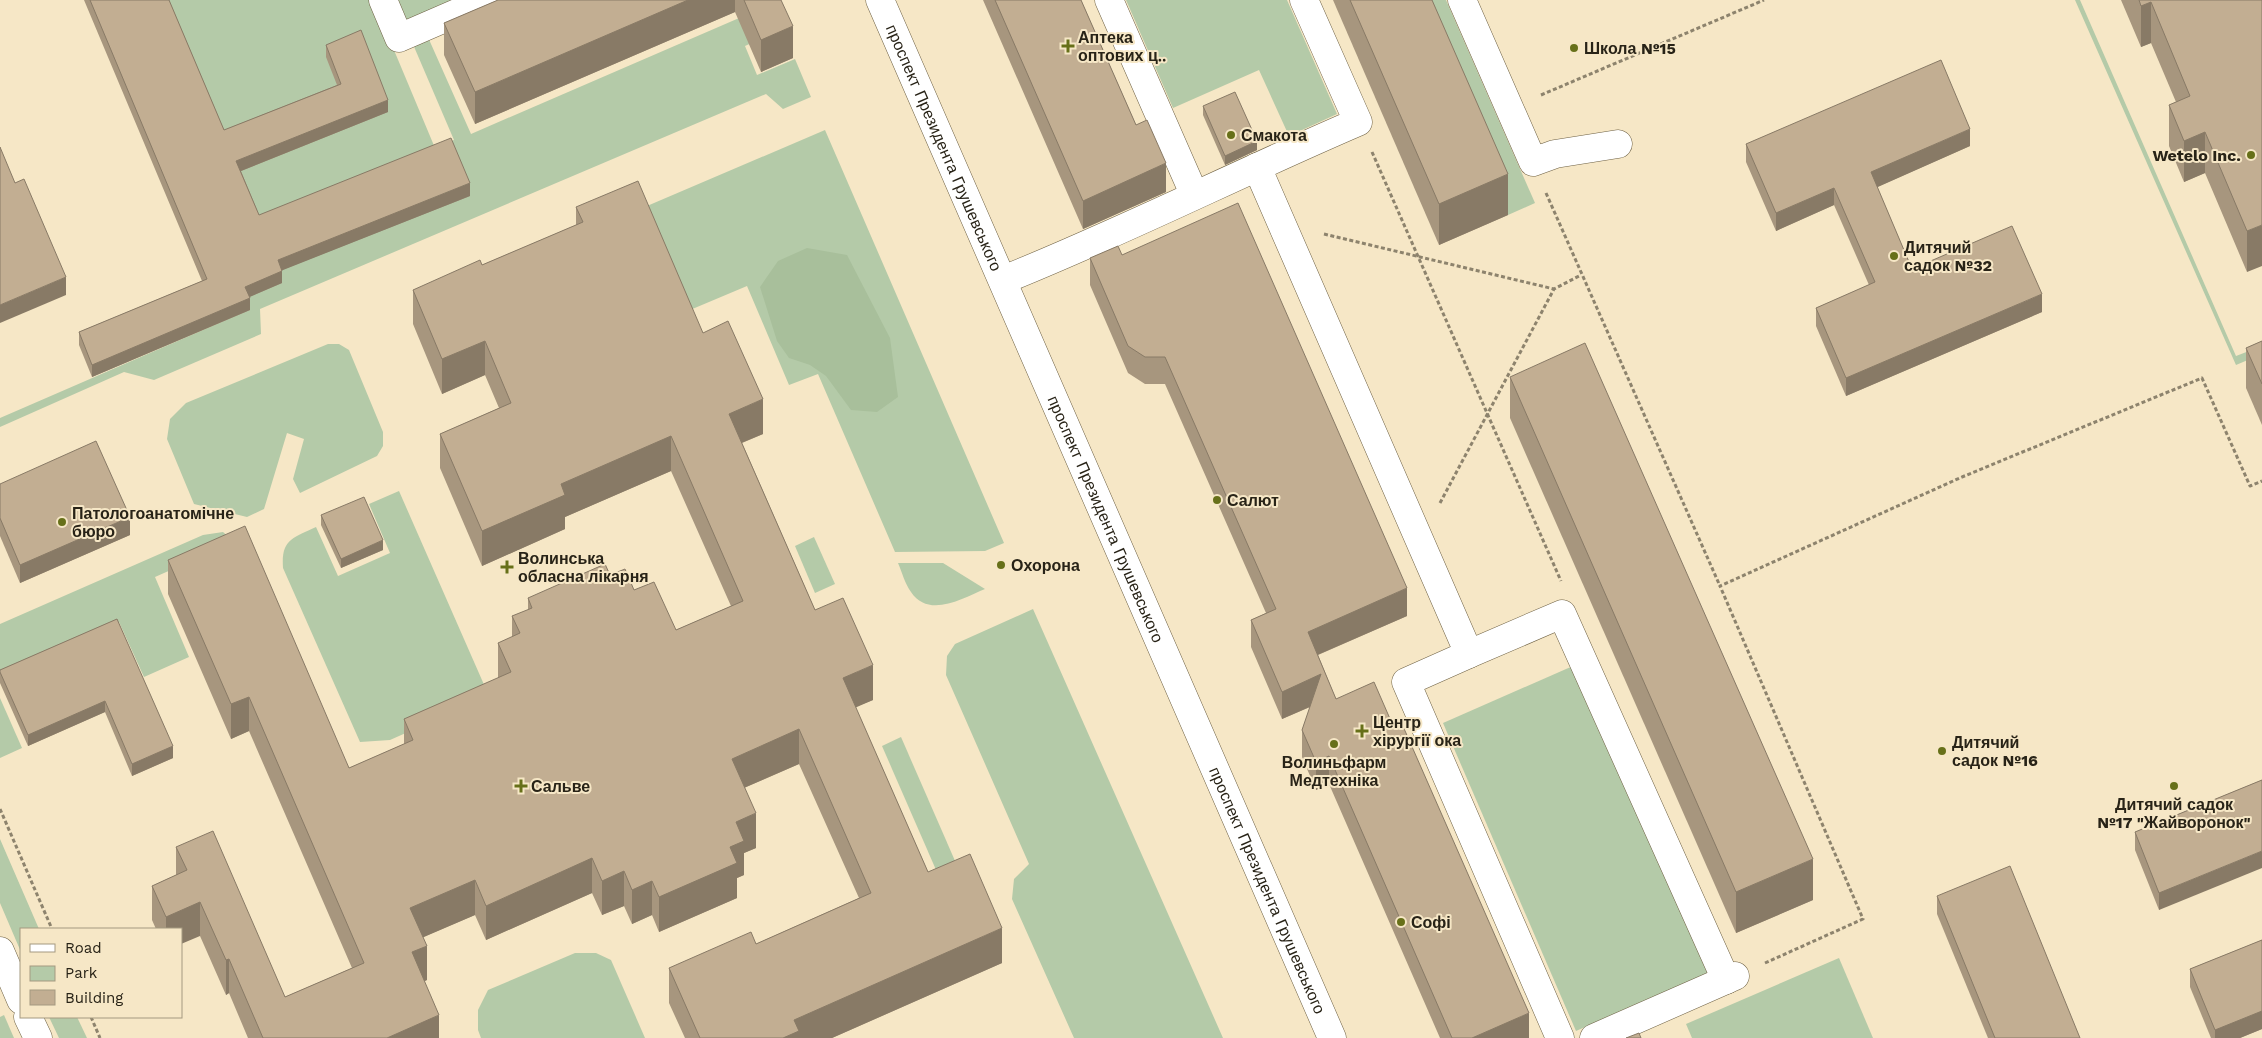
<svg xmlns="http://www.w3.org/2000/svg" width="2262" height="1038" font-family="'Work Sans',sans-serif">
<rect width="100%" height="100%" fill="#f6e7c6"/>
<g fill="#b4caa8">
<polygon points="163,0 373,0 435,148 454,140 412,42 427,35 471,134 769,5 780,30 745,46 757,75 795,59 811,97 783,109 766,94 260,309 261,334 154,380 124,372 0,427 0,418 249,310"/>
<polygon points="394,0 463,0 405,25"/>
<polygon points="1126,0 1287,0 1337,114 1289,136 1259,70 1173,108"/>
<polygon points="1414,0 1446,0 1535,203 1508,215"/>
<polygon points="2075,0 2080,0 2236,356 2262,346 2262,354 2236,365"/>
<polygon points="825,130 1004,543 985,551 895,552 818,374 789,385 747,286 690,310 647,206"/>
<polygon points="328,344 339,344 349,350 383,432 383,446 377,456 300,493 293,479 304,439 287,433 264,509 247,517 194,504 167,439 170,419 186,403"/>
<path d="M 399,491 L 489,696 L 390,740 L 360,742 L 283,568 C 281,539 293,538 316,527 L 338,576 L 390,553 L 369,504 Z"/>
<polygon points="223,532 234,542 155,577 189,657 144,677 119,622 0,675 0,624 203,535"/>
<polygon points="814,537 835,584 815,593 795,546"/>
<path d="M 898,563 L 943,563 L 985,589 C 963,598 929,619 911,592 C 905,584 902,572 898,563 Z"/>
<polygon points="1033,609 1223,1038 1074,1038 1012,899 1014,879 1029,864 946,675 947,656 955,644"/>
<polygon points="1582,662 1717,969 1576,1031 1443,723"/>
<polygon points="0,698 22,748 0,758"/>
<polygon points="901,737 959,870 940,879 882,746"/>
<polygon points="0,839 39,929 21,929 21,952 0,903"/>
<polygon points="575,953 596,953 611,960 645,1038 481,1038 478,1030 478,1010 488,990"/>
<polygon points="1839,958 1873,1038 1692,1038 1686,1024"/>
<polygon points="4,1015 14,1038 0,1038 0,1017"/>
<polygon points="49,1017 77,1017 87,1038 59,1038"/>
</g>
<polygon fill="#a8bf9b" points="807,248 847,255 890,338 898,397 877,412 851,410 826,376 810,365 789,358 777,341 760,287 778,261"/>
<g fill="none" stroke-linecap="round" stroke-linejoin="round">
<defs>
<g id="minor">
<polyline points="383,0 399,38 487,0"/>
<path id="s1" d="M 880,0 L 1332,1038"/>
<polyline points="1109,0 1194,194"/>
<polyline points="1462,0 1533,162 1555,154 1618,144"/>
<polyline points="1257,167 1469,654 1406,682 1560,1038"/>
<path d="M 1003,280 C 1123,232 1239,173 1358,122 L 1304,0"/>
<polyline points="1469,654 1562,614 1726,980"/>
<polyline points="0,951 21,1000"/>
<polyline points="28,1017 38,1038"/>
<polyline points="1594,1038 1735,976"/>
</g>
</defs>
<use href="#minor" stroke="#6e6144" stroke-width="29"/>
<g stroke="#8d836d" stroke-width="3" stroke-dasharray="4 2.5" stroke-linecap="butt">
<polyline points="1541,95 1764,0"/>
<polyline points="1372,152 1561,581"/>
<polyline points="1546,193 1720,586"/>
<polyline points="1324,234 1554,289"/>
<polyline points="1440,503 1554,289 1581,275"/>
<polyline points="0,809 52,929"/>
<polyline points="1765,963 1863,919 1720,586 1962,477 2202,378 2250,486 2262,481"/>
<polyline points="91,1017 100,1038"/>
</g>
<use href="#minor" stroke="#fff" stroke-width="28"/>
</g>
<g fill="#a7967e">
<polygon points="84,0 169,0 224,130 337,85 326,57 326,45 388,112 241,171 259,215 470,196 282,270 282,283 249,297 250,310 92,377 79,345 79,332 202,281"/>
<polygon points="498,0 781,0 793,58 761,72 735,12 475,124 444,55 444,23"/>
<polygon points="983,0 1081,0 1136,125 1166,192 1083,229"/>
<polygon points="1333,0 1432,0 1508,215 1439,245"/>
<polygon points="2121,0 2262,0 2247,272 2205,173 2184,182 2169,146 2169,105 2176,102 2151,43 2141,47"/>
<polygon points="1203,106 1257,150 1225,165 1203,115"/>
<polygon points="1746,144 1970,146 1877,187 1912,269 2042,312 1846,396 1816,326 1816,308 1869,285 1834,205 1776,231 1746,162"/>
<polygon points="576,207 703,333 763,434 742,443 815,610 873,700 855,707 928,872 1002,963 832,1038 685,1038 669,1003 669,968 756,944 859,898 799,764 744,788 756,848 744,853 744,875 737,878 737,898 659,932 652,915 632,924 624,906 602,915 592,893 486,940 475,915 423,937 427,980 424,981 439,1038 248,1038 229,993 226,995 200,936 181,929 156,929 152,920 152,886 176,875 176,847 285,997 352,968 249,731 231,739 168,594 168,560 349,768 404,744 404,719 498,678 498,643 512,637 512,616 528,610 528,598 610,575 634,590 676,630 731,606 671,471 565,517 565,529 482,566 440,468 440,434 499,408 485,375 442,394 413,324 413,290 482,265 576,225"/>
<polygon points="1122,255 1407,616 1318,655 1336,699 1529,1038 1440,1038 1329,784 1316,790 1302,757 1302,730 1310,707 1282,719 1251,647 1251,620 1266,613 1165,384 1145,384 1128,373 1090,285 1090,258"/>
<polygon points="2262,341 2262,425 2246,388 2246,348"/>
<polygon points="1510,377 1813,900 1736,933 1510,418"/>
<polygon points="0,484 130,535 20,583 0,536"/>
<polygon points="321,515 383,550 341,568 321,525"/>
<polygon points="117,619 173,758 132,776 105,712 28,746 0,683 0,670"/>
<polygon points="2262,780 2159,910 2135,850 2135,832"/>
<polygon points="1937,896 2080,1038 1988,1038 1937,914"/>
<polygon points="2262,940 2262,1029 2240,1038 2211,1038 2190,987 2190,969"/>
</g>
<g fill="#887a66">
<polygon points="688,0 735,0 735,12 475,124 475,92"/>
<polygon points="2151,2 2151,43 2141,47 2141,6"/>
<polygon points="793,26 793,58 761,72 761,40"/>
<polygon points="388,100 388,112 236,173 236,161"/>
<polygon points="1970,129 1970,146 1871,190 1871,172"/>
<polygon points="2205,132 2205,173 2184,182 2184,141"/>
<polygon points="1257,141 1257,150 1225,165 1225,156"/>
<polygon points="1166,163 1166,192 1083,229 1083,201"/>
<polygon points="1508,174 1508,215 1439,245 1439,204"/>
<polygon points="470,183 470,196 278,272 278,260"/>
<polygon points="1834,188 1834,205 1776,231 1776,213"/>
<polygon points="2262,225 2262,266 2247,272 2247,231"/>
<polygon points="282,271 282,283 245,299 245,287"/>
<polygon points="66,277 66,295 0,323 0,305"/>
<polygon points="2042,294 2042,312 1846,396 1846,378"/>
<polygon points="250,298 250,310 92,377 92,365"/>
<polygon points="485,341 485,375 442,394 442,359"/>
<polygon points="763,399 763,434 729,448 729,414"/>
<polygon points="671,436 671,471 565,517 565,529 482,566 482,531 561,484"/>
<polygon points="130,517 130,535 20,583 20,565"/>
<polygon points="383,540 383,550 341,568 341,559"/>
<polygon points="1407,588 1407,616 1308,659 1308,632"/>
<polygon points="873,665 873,700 843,713 843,678"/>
<polygon points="1321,674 1321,702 1282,719 1282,692"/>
<polygon points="249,697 249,731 231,739 231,704"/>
<polygon points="105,701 105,712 28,746 28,735"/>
<polygon points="799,729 799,764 732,793 732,759"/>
<polygon points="173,746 173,758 132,776 132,764"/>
<polygon points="1329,756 1329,784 1316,790 1316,762"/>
<polygon points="756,813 756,848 744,853 744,875 737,878 737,898 659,932 659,897 730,847 736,822"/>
<polygon points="2262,851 2262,868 2159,910 2159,893"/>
<polygon points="592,858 592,893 486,940 486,906"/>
<polygon points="1813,859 1813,900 1736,933 1736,892"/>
<polygon points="624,871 624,906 602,915 602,881"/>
<polygon points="475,880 475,915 410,943 410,908"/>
<polygon points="652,881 652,915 632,924 632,890"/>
<polygon points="200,902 200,936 181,944 181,929 166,929 166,917"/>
<polygon points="1002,928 1002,963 832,1038 783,1038 794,1020"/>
<polygon points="427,946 427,980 412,987 412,952"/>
<polygon points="229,959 229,993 226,995 226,960"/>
<polygon points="2262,1011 2262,1029 2240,1038 2215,1038 2215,1030"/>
<polygon points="1529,1013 1529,1038 1472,1038"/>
<polygon points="439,1015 439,1038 387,1038"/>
</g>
<g fill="#c2ae92" stroke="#887a66">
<polygon points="90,0 169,0 224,130 341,84 326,45 361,30 388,100 236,161 259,215 451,138 470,183 278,260 282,271 245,287 250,298 92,365 79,332 207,279"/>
<polygon points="498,0 688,0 475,92 444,23"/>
<polygon points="744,0 781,0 793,26 761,40"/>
<polygon points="995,0 1081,0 1136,125 1147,120 1166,163 1083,201"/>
<polygon points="1350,0 1432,0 1508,174 1439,204"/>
<polygon points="2139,0 2262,0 2262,225 2247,231 2205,132 2184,141 2169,105 2190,96 2151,2 2141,6"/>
<polygon points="1941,60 1970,129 1871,172 1912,269 2012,226 2042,294 1846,378 1816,308 1875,282 1834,188 1776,213 1746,144"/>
<polygon points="1235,92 1257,141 1225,156 1203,106"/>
<polygon points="0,147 15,183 24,179 66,277 0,305"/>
<polygon points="638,181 703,333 728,321 763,399 729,414 815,610 843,598 873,665 843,678 928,872 970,854 1002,928 794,1020 799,1031 783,1038 700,1038 669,968 751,932 756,944 871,893 799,729 732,759 756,813 736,822 744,841 730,847 737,863 659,897 652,881 632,890 624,871 602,881 592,858 486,906 475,880 410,908 427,946 412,952 439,1015 387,1038 263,1038 229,959 226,960 200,902 166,917 152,886 187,870 176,847 213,831 285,997 364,963 249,697 231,704 168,560 245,526 349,768 413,740 404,719 511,672 498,643 520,633 512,616 532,608 528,598 605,564 610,575 625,569 634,590 654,582 676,630 743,601 671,436 561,484 565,495 482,531 440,434 511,403 485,341 442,359 413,290 480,260 482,265 583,222 576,207"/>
<polygon points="1238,203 1407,588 1308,632 1336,699 1374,682 1394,728 1402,724 1529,1013 1472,1038 1452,1038 1329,756 1316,762 1302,730 1321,674 1282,692 1251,620 1276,609 1165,357 1145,357 1128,346 1090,258 1118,246 1122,255"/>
<polygon points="2262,341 2262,384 2246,348"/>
<polygon points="1585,343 1813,859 1736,892 1510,377"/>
<polygon points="96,441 130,517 20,565 0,518 0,484"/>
<polygon points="364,497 383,540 341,559 321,515"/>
<polygon points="117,619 173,746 132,764 105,701 28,735 0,672 0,670"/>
<polygon points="2262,780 2262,851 2159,893 2135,832"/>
<polygon points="2010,866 2080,1038 1995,1038 1937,896"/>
<polygon points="2262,940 2262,1011 2215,1030 2190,969"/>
<polygon points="1639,1033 1641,1038 1626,1038"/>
</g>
<g fill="#677019" stroke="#f6e7c6" stroke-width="2">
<path d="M1065.5 38.5h5v5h5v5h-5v5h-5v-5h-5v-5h5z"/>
<circle cx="1574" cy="48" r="5"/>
<circle cx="1231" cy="135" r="5"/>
<circle cx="2251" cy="155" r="5"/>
<circle cx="1894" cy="256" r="5"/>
<circle cx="1217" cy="500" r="5"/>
<circle cx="62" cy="522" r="5"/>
<circle cx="1001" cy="565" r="5"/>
<path d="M504.5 559.5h5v5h5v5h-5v5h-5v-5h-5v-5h5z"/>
<path d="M1359.5 723.5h5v5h5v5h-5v5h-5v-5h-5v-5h5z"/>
<circle cx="1334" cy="744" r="5"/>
<circle cx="1942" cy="751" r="5"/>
<path d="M518.5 778.5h5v5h5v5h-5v5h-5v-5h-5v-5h5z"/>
<circle cx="2174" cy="786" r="5"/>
<circle cx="1401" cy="922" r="5"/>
</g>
<g text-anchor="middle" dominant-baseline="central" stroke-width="4" stroke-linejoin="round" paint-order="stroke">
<g font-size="16" font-weight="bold" fill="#282317" stroke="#f6e7c6" text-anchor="start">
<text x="1078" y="37">Аптека<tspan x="1078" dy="18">оптових ц‥</tspan></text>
<text x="1584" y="48">Школа №15</text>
<text x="1241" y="135">Смакота</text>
<text x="2241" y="155" text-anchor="end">Wetelo Inc.</text>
<text x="1904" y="247">Дитячий<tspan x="1904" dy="18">садок №32</tspan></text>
<text x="1227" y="500">Салют</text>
<text x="72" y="513">Патологоанатомічне<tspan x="72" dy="18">бюро</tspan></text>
<text x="518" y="558">Волинська<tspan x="518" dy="18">обласна лікарня</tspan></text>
<text x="1011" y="565">Охорона</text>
<text x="1373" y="722">Центр<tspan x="1373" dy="18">хірургії ока</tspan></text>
<text x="1952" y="742">Дитячий<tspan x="1952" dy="18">садок №16</tspan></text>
<text x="1334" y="762" text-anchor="middle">Волиньфарм<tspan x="1334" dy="18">Медтехніка</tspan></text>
<text x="531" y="786">Сальве</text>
<text x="2174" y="804" text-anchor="middle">Дитячий садок<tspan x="2174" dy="18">№17 "Жайворонок"</tspan></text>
<text x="1411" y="922">Софі</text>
</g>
<g font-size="16" fill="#282317" stroke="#f6e7c6">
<text stroke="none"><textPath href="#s1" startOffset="161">проспект Президента Грушевського</textPath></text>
<text stroke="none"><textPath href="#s1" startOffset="566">проспект Президента Грушевського</textPath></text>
<text stroke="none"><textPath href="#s1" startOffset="971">проспект Президента Грушевського</textPath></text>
</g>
</g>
<rect x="20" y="928" width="162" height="90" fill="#f6e7c6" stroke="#a49980"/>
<rect x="30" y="944" width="25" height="8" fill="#ffffff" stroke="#a49980"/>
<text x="65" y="953" font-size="15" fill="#282317">Road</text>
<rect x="30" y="966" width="25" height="15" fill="#b4caa8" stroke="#a49980"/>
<text x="65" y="978" font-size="15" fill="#282317">Park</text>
<rect x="30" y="990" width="25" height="15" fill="#c2ae92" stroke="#a49980"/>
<text x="65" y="1003" font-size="15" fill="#282317">Building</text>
</svg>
